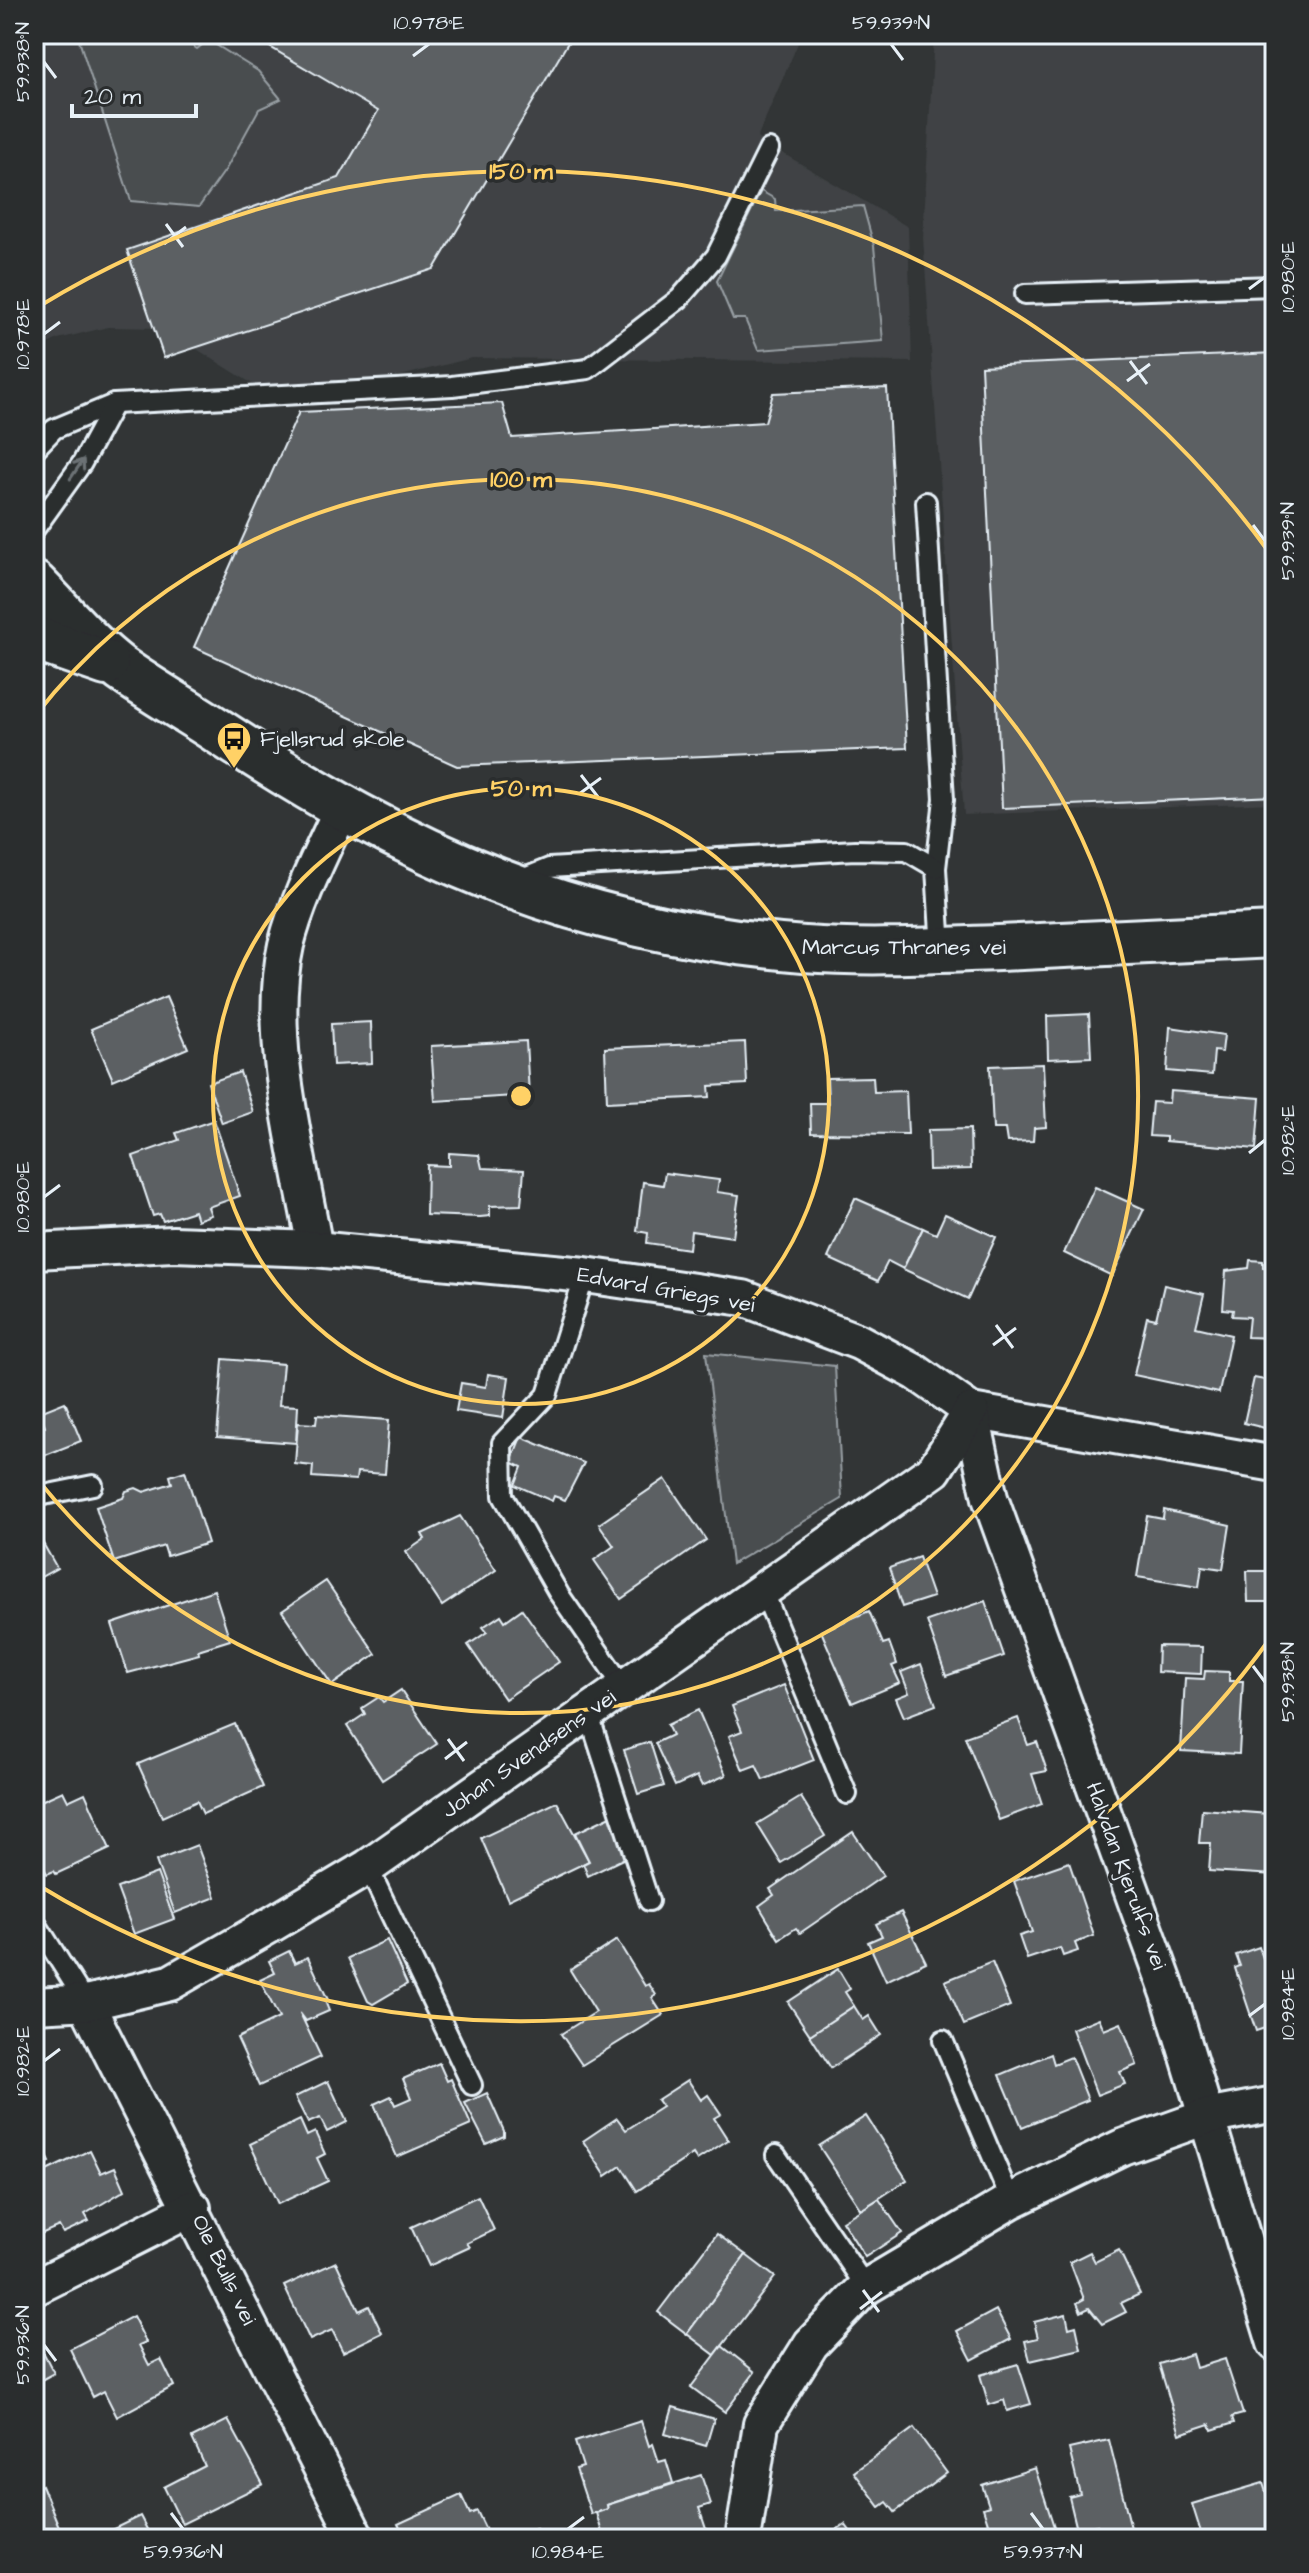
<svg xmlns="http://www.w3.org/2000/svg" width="1309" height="2573" font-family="'Architects Daughter',sans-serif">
<rect width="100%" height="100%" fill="#323536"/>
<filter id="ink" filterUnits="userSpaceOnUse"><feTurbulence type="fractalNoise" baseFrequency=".0125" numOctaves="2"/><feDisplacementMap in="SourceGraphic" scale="16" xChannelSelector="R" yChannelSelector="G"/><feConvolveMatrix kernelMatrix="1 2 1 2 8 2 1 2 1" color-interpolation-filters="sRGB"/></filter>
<g filter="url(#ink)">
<g fill="#3f4244">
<polygon points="34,34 802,34 757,138 908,227 912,362 472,358 286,405 163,328 108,327 58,339 34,351"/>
<polygon points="934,34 1275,34 1275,803 964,815 923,238"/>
</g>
<g fill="#494d4f" stroke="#989fa4" stroke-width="2">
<polygon points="77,34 177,34 197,49 208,40 258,71 281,99 259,109 226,169 199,207 131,201"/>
<polygon points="761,191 775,199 776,211 863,206 874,246 883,341 758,350 745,319 733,319 717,281"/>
<polygon points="706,1353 835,1366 842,1499 732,1564"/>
</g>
<g fill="#5c6063" stroke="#e8f1f8" stroke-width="2">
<polygon points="248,34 573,34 434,269 164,358 127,250 339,178 378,111"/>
<polygon points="1275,353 1275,796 1002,808 981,366"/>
<polygon points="887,388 907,748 457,766 194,647 299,412 502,403 512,438 765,422 773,393"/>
<polygon points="166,997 188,1048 113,1080 91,1029"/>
<polygon points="1089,1014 1091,1057 1048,1059 1047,1016"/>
<polygon points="371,1022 372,1063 333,1065 331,1024"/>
<polygon points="1170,1027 1224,1035 1222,1052 1214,1051 1212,1075 1167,1071"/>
<polygon points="526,1041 529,1095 435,1101 431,1046"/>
<polygon points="745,1042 747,1084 709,1086 710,1097 607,1102 605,1048"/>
<polygon points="1043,1064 1046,1127 1034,1128 1033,1141 1007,1142 1005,1129 993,1129 990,1066"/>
<polygon points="240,1072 253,1112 222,1123 208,1083"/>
<polygon points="873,1077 874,1092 906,1091 908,1134 811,1133 810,1103 828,1103 827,1078"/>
<polygon points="1170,1091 1260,1098 1256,1149 1166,1141 1166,1137 1149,1136 1152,1102 1169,1103"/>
<polygon points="214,1120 240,1196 208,1207 211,1215 197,1220 194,1211 163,1221 160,1214 153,1216 133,1156 179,1140 176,1133"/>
<polygon points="970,1129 971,1169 929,1170 928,1130"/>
<polygon points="449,1153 479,1155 482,1168 524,1170 521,1205 490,1206 490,1216 480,1217 426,1215 427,1165 449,1166"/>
<polygon points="665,1173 719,1180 717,1192 739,1195 733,1237 691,1231 689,1249 647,1243 648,1233 637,1231 643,1182 663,1185"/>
<polygon points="1095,1187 1144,1209 1112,1276 1064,1253"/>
<polygon points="34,1193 43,1216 34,1220"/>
<polygon points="855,1198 923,1228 903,1269 888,1261 878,1281 828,1258"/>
<polygon points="945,1214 996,1237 968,1299 903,1269 923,1228 936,1234"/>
<polygon points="1250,1260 1263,1261 1263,1268 1275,1269 1275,1338 1247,1337 1249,1317 1232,1316 1233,1310 1223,1309 1226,1271 1249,1268"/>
<polygon points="1164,1285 1204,1294 1196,1327 1231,1335 1219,1393 1134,1375 1147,1317 1156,1319"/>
<polygon points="223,1359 283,1364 279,1405 298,1406 296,1443 217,1437"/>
<polygon points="488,1374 509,1377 503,1418 456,1411 461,1383 486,1387"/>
<polygon points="1254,1378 1275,1382 1275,1435 1271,1434 1273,1430 1244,1423"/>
<polygon points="34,1396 45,1427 34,1431"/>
<polygon points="65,1402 81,1441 38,1458 34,1431 45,1427 40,1412"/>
<polygon points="317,1415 389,1420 385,1474 357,1472 356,1480 312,1477 313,1466 295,1464 298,1423 316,1424"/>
<polygon points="521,1437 584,1463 565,1500 554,1496 552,1501 515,1485 522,1467 511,1462"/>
<polygon points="185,1471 208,1543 167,1556 164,1546 114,1562 96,1507 123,1498 126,1491 136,1488 144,1492 172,1483 170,1476"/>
<polygon points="665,1479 706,1540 621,1599 594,1560 614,1546 599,1524"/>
<polygon points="1164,1510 1230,1525 1223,1569 1202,1566 1199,1587 1137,1577 1147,1516 1163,1519"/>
<polygon points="460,1516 496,1570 442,1606 406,1552 425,1539 422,1534"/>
<polygon points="36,1531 57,1568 41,1577 34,1564"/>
<polygon points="919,1557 933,1597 902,1607 889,1568"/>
<polygon points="1247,1571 1275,1571 1275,1602 1248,1602"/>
<polygon points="326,1581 376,1654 332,1685 282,1611"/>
<polygon points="214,1590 230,1640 198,1650 199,1654 128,1673 112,1624"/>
<polygon points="985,1601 1004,1656 946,1676 927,1621"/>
<polygon points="522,1609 559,1662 505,1699 468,1645 487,1632 483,1627 501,1615 505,1621"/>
<polygon points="869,1611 883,1644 889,1642 897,1664 892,1666 900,1683 852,1703 821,1631"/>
<polygon points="1158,1646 1202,1647 1201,1674 1157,1672"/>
<polygon points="921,1664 936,1705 904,1717 896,1698 909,1693 901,1672"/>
<polygon points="1205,1671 1229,1672 1229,1681 1243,1681 1239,1754 1181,1751 1185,1678 1204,1679"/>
<polygon points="784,1685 814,1760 763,1780 756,1765 743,1770 729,1736 742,1731 732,1706"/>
<polygon points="401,1690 437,1744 382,1780 347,1726 365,1714 362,1708 379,1697 383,1702"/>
<polygon points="698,1710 726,1775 702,1786 697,1776 675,1786 655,1743 672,1735 667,1725"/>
<polygon points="1018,1718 1028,1745 1037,1742 1047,1771 1032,1774 1042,1804 999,1820 965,1737"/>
<polygon points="235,1724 263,1787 203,1814 197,1801 162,1817 138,1764"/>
<polygon points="650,1742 664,1786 638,1794 624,1750"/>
<polygon points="63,1791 68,1801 85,1793 110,1849 56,1874 54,1871 47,1874 34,1848 34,1804"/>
<polygon points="801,1797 825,1836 781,1863 757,1824"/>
<polygon points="557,1802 589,1861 508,1900 481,1838"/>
<polygon points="1202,1809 1269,1814 1267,1835 1275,1835 1275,1875 1209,1871 1211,1843 1199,1843"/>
<polygon points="611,1816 625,1858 588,1876 583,1864 589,1861 575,1833"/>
<polygon points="853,1832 883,1876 800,1933 796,1928 779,1939 759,1906 774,1895 770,1889"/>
<polygon points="197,1845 216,1897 175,1913 156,1861"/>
<polygon points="1069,1862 1094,1936 1075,1943 1078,1951 1063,1956 1060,1948 1027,1959 1019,1936 1032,1932 1014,1881"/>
<polygon points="157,1873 174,1919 134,1934 117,1888"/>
<polygon points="901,1912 926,1962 886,1981 868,1942 882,1936 876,1924"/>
<polygon points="387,1940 407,1984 373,2004 368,2001 348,1958"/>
<polygon points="617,1940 645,1986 649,1984 656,1995 652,1998 663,2015 582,2065 561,2034 596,2012 570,1970"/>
<polygon points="1259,1947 1263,1958 1275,1954 1275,2034 1271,2036 1268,2027 1256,2031 1235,1968 1240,1966 1236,1955"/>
<polygon points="289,1951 295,1963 308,1957 328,2000 325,2001 329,2011 306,2021 300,2013 321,2057 259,2086 237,2038 279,2018 260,1980 275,1973 269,1961"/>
<polygon points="992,1962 1010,2006 964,2025 945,1981"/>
<polygon points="838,1969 850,1989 845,1992 854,2006 810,2035 788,2002"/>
<polygon points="854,2006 863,2020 869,2016 881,2035 831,2068 810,2035"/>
<polygon points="1099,2018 1104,2030 1121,2023 1137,2065 1120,2072 1125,2084 1097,2095 1072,2029"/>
<polygon points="1051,2054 1054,2064 1071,2057 1088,2100 1022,2127 1000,2075"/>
<polygon points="439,2063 447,2081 451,2079 471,2125 397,2157 374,2104 391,2096 395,2105 411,2098 403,2079"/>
<polygon points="688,2080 701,2100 708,2095 721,2114 714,2118 728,2140 697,2160 693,2154 637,2191 621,2166 606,2176 583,2141 617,2118 626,2130 662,2107 657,2100"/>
<polygon points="328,2081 347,2122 327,2132 320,2118 308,2123 295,2097"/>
<polygon points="487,2093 504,2131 504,2136 486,2144 465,2103"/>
<polygon points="866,2116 907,2180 861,2210 819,2146"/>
<polygon points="300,2120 307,2136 315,2132 325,2154 317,2158 328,2181 278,2204 250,2144"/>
<polygon points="34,2128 50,2162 34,2170"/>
<polygon points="90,2150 101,2173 115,2167 125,2190 85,2214 89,2221 63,2233 59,2226 34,2237 34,2177"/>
<polygon points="478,2196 494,2230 467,2243 470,2247 429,2266 411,2227"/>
<polygon points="879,2199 902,2233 865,2257 842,2221"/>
<polygon points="717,2234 746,2255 687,2334 658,2312"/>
<polygon points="1119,2250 1140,2294 1121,2303 1126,2312 1102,2324 1089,2308 1081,2312 1077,2303 1084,2299 1070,2262 1090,2252 1095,2262"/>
<polygon points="746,2255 775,2277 715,2355 687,2334"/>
<polygon points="336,2262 359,2311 369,2306 382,2333 343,2352 332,2330 310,2340 284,2286"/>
<polygon points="996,2310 1011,2339 972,2360 957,2331"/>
<polygon points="1066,2314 1069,2328 1076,2326 1081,2349 1030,2361 1025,2341 1038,2338 1034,2322"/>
<polygon points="133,2316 146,2342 139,2345 149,2365 161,2359 174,2386 117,2417 104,2391 93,2397 70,2349"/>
<polygon points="37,2340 54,2373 34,2384 34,2342"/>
<polygon points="722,2346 755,2372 725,2412 691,2387"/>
<polygon points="1192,2354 1196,2368 1225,2359 1243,2414 1232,2417 1234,2423 1212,2430 1210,2424 1180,2434 1159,2364"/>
<polygon points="1018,2364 1031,2404 1007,2411 1004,2400 989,2405 980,2375"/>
<polygon points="673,2407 714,2419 706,2446 665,2434"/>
<polygon points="228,2420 263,2484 182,2524 164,2487 205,2466 192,2438"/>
<polygon points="34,2421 42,2437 37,2439 42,2449 34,2453"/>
<polygon points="641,2421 649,2446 653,2444 659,2462 666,2460 673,2483 607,2505 608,2509 591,2514 576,2469 583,2467 575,2442"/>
<polygon points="914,2428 947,2473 895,2512 887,2502 880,2507 854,2472"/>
<polygon points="1109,2440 1131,2528 1099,2536 1097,2525 1077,2530 1069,2497 1080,2494 1069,2449"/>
<polygon points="1035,2468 1058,2539 993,2539 983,2508 989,2506 982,2485"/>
<polygon points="701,2475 711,2504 699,2508 706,2529 673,2539 604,2539 596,2513 608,2509 607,2505"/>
<polygon points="34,2478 38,2487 42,2485 64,2539 34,2539"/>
<polygon points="1263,2483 1275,2520 1275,2534 1259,2539 1203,2539 1192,2504"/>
<polygon points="461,2495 470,2514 477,2511 488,2534 481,2539 405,2539 398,2524"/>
<polygon points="140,2516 152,2539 103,2539 101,2535"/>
<polygon points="845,2524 856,2539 824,2539"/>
<polygon points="536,2528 540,2539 511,2539"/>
</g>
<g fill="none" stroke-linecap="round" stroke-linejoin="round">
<defs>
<g id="lane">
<polyline points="1025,294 1275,286"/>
<polyline points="34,450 54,429 114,404 452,386 588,369 679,299 716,256 769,149"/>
<polyline points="926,502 944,799 936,868 941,950"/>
<polyline points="34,530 82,463 114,404"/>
<polyline points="517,881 549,868 855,850 907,851 936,868"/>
<polyline points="585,1275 547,1395 502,1443 503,1496 559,1594 624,1688"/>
<polyline points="34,1497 93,1485"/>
<polyline points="763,1590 847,1794"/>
<polyline points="588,1712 649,1901"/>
<polyline points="368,1867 472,2085"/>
<polyline points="34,1920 86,2003"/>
<polyline points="943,2040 1011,2201"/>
<polyline points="776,2155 866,2287"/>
</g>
<g id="street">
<path d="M 315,1249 C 299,1156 265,1038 286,945 C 298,897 322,852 342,808"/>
<polyline points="34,1251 173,1244 315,1249 585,1275 743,1298 859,1342 917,1373 971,1411 1275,1464"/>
<polyline points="971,1411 990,1498 1169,1994 1275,2343"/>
<polyline points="86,2003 357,2539"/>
<polyline points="34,2005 91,2002 170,1983 274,1923 368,1867 934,1470 971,1411"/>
<polyline points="34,2288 193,2208"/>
<polyline points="743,2539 761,2424 811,2344 866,2287 1011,2201 1122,2147 1206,2117 1275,2104"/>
</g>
<g id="secondary">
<path d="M 34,584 C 62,612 89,645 121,669 C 152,691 186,710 218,731 C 409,856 573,931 804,949 C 869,954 934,950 999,948 C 1091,944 1183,940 1275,935"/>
<polyline points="34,638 106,663"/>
</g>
</defs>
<use href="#lane" stroke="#e8f1f8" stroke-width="24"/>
<use href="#street" stroke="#e8f1f8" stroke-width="40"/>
<use href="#secondary" stroke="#e8f1f8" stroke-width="50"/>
<use href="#lane" stroke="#2a2d2e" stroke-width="18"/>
<use href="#street" stroke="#2a2d2e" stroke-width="34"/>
<use href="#secondary" stroke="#2a2d2e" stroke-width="44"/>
</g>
<defs><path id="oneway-shaft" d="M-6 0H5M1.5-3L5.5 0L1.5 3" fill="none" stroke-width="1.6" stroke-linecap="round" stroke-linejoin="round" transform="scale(2)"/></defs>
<use stroke="#6c7275" href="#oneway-shaft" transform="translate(77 469) rotate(-56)"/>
</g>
<path fill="none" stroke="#e8f1f8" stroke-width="3" d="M 891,44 L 903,60M 413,56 L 429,44M 44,62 L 56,78M 166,224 L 183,247M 164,244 L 186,227M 1249,289 L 1265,277M 44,334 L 60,322M 1130,361 L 1147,384M 1127,381 L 1150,364M 1253,525 L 1265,541M 581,775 L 598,797M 579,794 L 601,778M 1249,1153 L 1265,1140M 44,1197 L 60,1185M 996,1325 L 1013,1348M 993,1345 L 1016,1328M 1253,1666 L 1265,1682M 448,1739 L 464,1761M 445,1759 L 467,1742M 1249,2016 L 1265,2004M 44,2061 L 60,2049M 863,2290 L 879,2312M 860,2309 L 882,2292M 44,2345 L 56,2361M 171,2513 L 183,2529M 1031,2513 L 1043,2529M 568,2529 L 584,2517"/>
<g fill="none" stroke="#ffd166" stroke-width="4">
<circle cx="521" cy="1096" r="308"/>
<path d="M35 716A617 617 0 1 1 35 1476"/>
<path d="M1274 1633A925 925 0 0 1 38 1885M38 307A925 925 0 0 1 1274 559"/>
</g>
<defs>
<symbol id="bus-pin" viewBox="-11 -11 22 30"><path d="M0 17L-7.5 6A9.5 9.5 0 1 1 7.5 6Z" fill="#ffd166" stroke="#2a2d2e"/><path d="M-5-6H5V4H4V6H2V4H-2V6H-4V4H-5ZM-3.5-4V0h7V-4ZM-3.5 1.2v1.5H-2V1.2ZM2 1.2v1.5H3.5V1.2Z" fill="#111"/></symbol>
</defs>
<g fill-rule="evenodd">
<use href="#bus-pin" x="214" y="719" width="40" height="54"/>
</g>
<g text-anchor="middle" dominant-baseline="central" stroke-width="7" stroke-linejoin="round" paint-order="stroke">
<g font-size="22" fill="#e8f1f8" stroke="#2a2d2e" text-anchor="start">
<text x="260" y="739">Fjellsrud skole</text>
</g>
<g font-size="22" fill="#e8f1f8" stroke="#2a2d2e">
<text x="904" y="947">Marcus Thranes vei</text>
<text transform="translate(666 1290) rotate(10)">Edvard Griegs vei</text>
<text transform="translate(529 1754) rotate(-35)">Johan Svendsens vei</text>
<text transform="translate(1126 1876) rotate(70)">Halvdan Kjerulfs vei</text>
<text transform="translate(224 2270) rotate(64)">Ole Bulls vei</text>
</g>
</g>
<circle cx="521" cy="1096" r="12" fill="#ffd166" stroke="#2a2d2e" stroke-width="4"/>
<g font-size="24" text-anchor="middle" font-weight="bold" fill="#ffd166" stroke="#2a2d2e" stroke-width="7" stroke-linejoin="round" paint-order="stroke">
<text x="521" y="179">150 m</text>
<text x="521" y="487">100 m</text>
<text x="521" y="796">50 m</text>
</g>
<rect width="1309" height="2573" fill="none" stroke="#2a2d2e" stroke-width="88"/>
<path d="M72 104v12h124v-12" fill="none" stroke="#e8f1f8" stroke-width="4"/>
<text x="84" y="104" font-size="24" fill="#e8f1f8" stroke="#2a2d2e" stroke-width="6" paint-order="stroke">20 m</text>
<rect x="44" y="44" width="1221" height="2485" fill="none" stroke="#e8f1f8" stroke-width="3"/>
<g font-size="20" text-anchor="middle" fill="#e8f1f8">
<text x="429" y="29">10.978°E</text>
<text x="891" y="29">59.939°N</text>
<text transform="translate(22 62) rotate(-90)" y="7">59.938°N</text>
<text transform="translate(1287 277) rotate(-90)" y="7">10.980°E</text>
<text transform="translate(22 334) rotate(-90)" y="7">10.978°E</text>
<text transform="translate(1287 541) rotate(-90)" y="7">59.939°N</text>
<text transform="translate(1287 1140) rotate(-90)" y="7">10.982°E</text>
<text transform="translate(22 1197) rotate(-90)" y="7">10.980°E</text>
<text transform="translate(1287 1682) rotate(-90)" y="7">59.938°N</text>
<text transform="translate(1287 2004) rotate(-90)" y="7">10.984°E</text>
<text transform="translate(22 2061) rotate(-90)" y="7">10.982°E</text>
<text transform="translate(22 2345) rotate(-90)" y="7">59.936°N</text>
<text x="183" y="2558">59.936°N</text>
<text x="568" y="2558">10.984°E</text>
<text x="1043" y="2558">59.937°N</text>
</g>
</svg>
